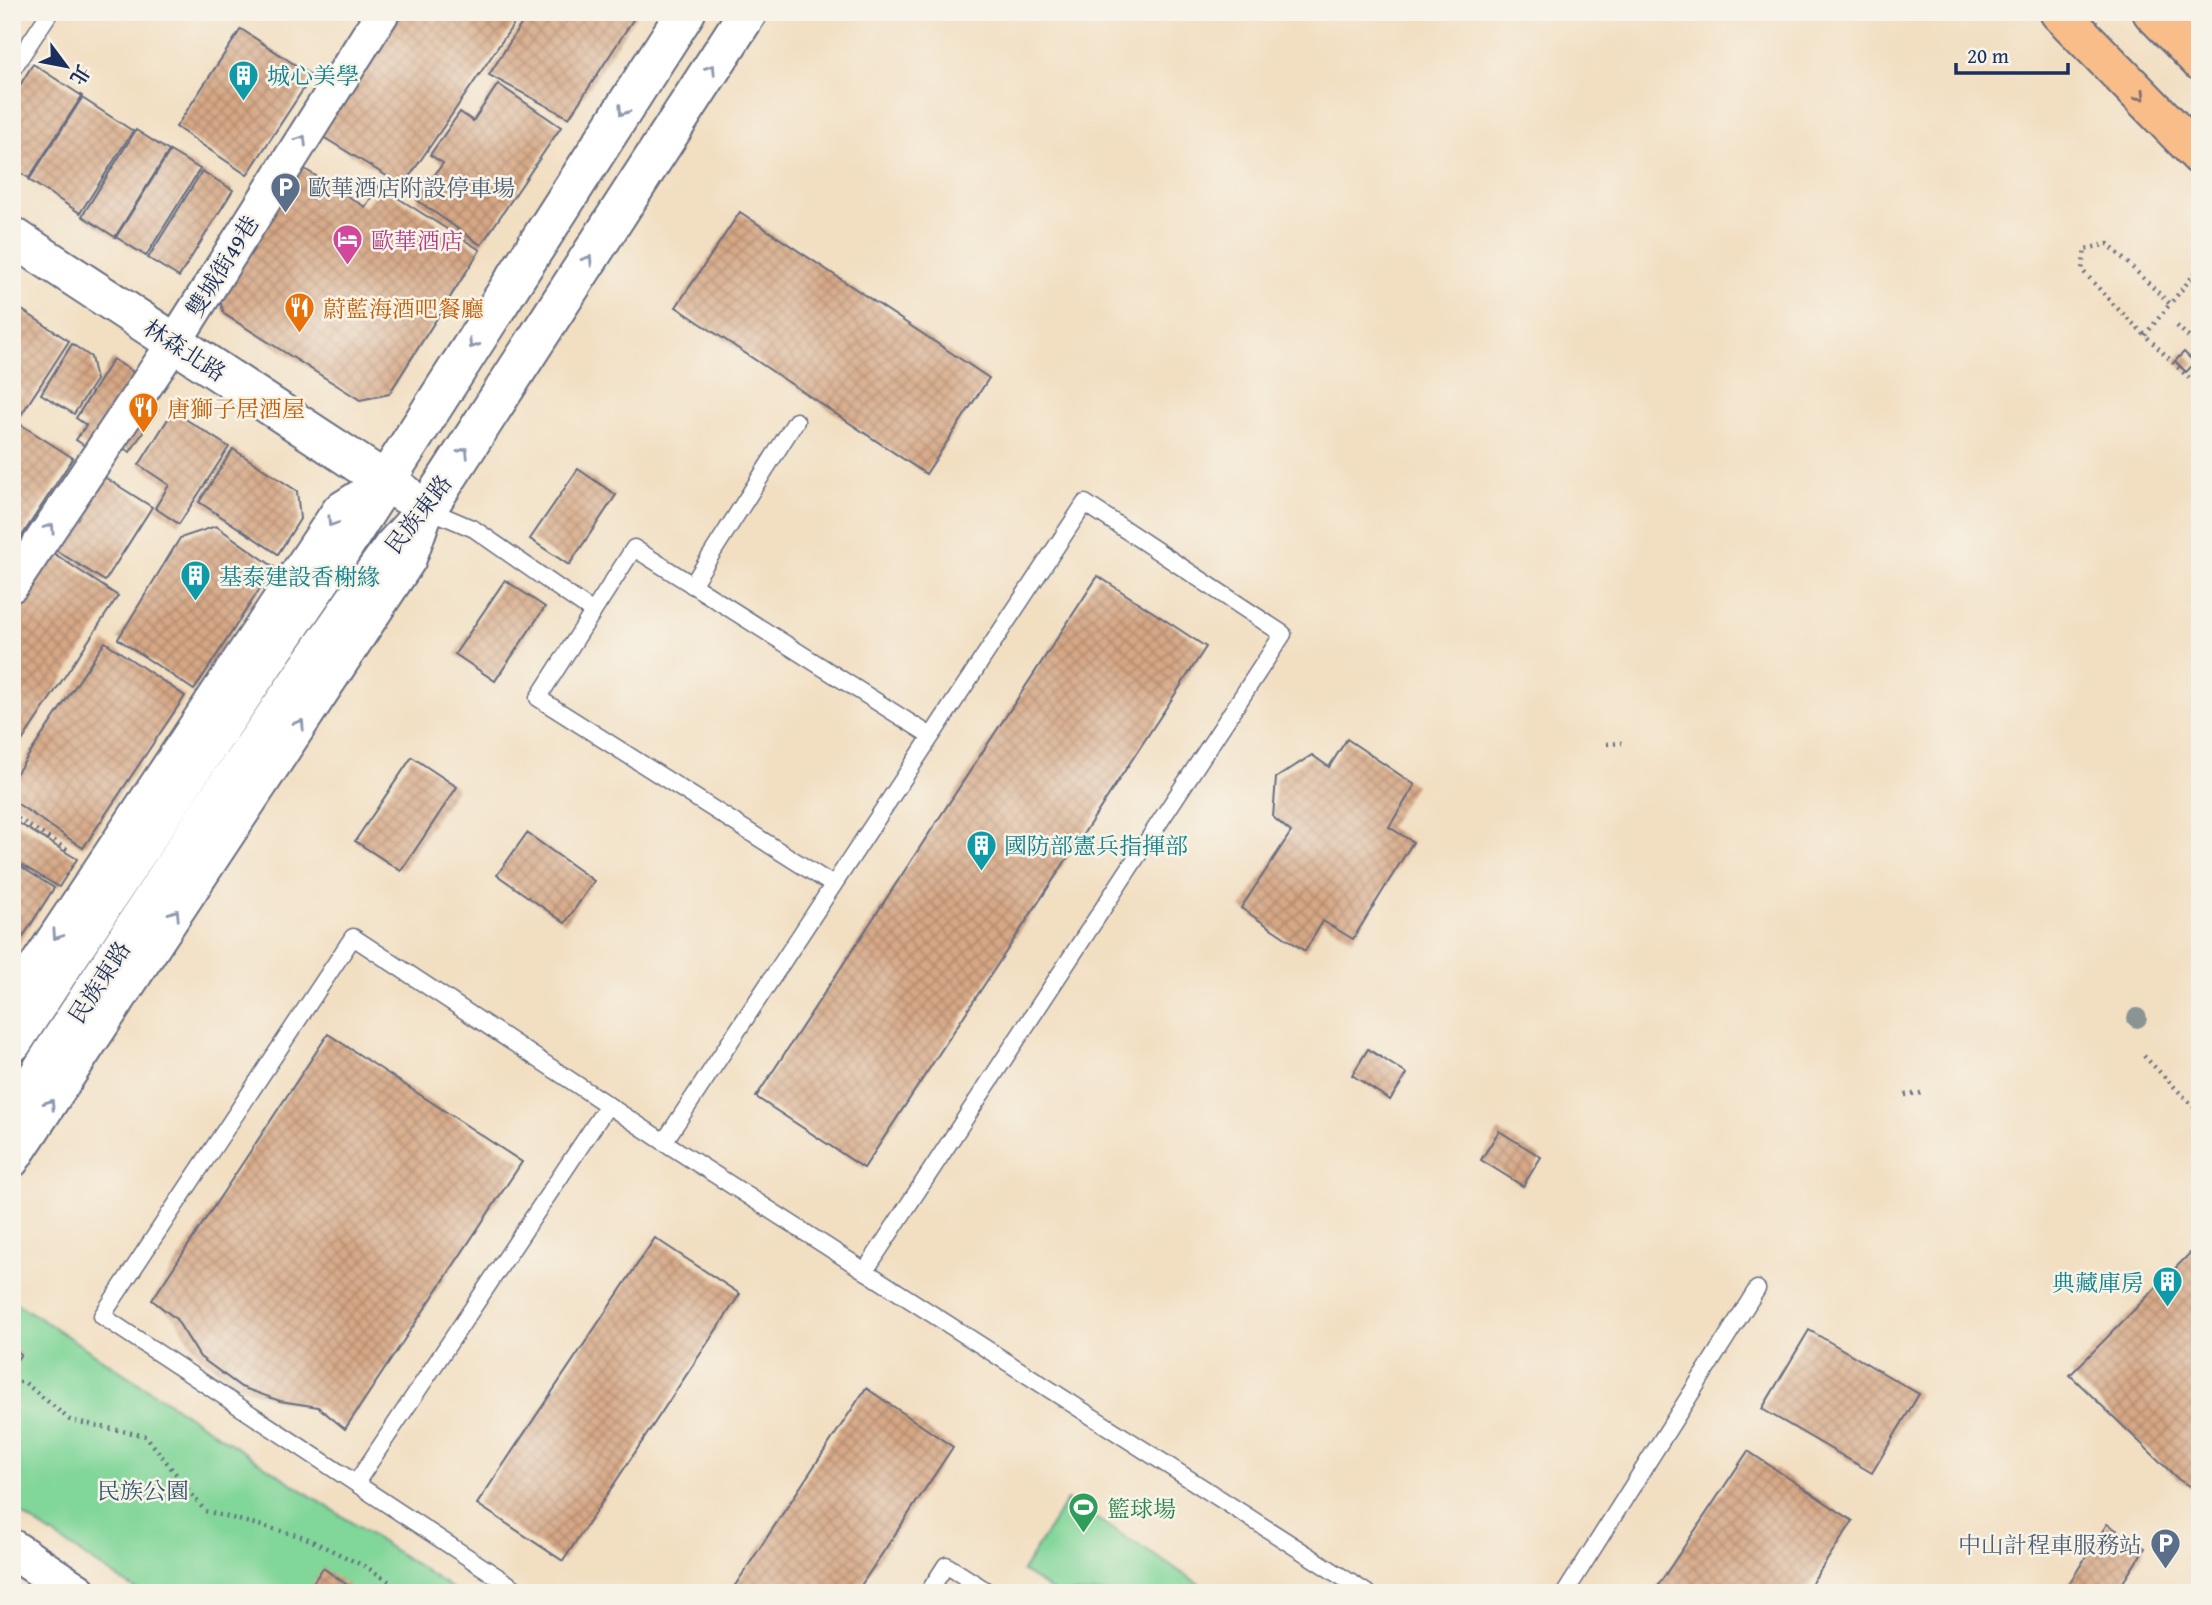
<svg xmlns="http://www.w3.org/2000/svg" width="2212" height="1605" font-family="'Gentium Book Plus','Noto Serif TC',serif">
<defs>
<pattern id="building-cross-hatch" width="8" height="8" patternUnits="userSpaceOnUse" patternTransform="scale(1.75)"><rect width="8" height="8" fill="#d7a885"/><path d="M0 0l8 8M0 8l8-8" fill="none" stroke="#ae8970"/></pattern>
</defs>
<rect width="100%" height="100%" fill="#f7f3e8"/>
<filter id="ink" filterUnits="userSpaceOnUse"><feTurbulence type="fractalNoise" baseFrequency=".0143" numOctaves="2"/><feDisplacementMap in="SourceGraphic" scale="14" xChannelSelector="R" yChannelSelector="G"/><feConvolveMatrix kernelMatrix="1 2 1 2 8 2 1 2 1" color-interpolation-filters="sRGB"/></filter>
<filter id="wash" filterUnits="userSpaceOnUse"><feTurbulence type="fractalNoise" baseFrequency=".00686" numOctaves="4" result="noise"/><feDisplacementMap in="SourceGraphic" scale="28" xChannelSelector="R" yChannelSelector="G"/><feGaussianBlur stdDeviation="1.57" result="paint"/><feColorMatrix in="noise" values="0 0 0 0 0 0 0 0 0 0 0 0 0 0 0 0 0 1.4 0 .05"/><feComposite in="paint" operator="in"/></filter>
<g filter="url(#wash)">
<rect width="100%" height="100%" fill="#f2dfc2"/>
<g fill="#81d699" stroke="#4e827c" stroke-width="2">
<polygon points="12,1300 459,1593 141,1593 12,1508"/>
<polygon points="1067,1500 1201,1585 1196,1593 1056,1593 1022,1571"/>
</g>
<g id="blocks">
<g fill="url(#building-cross-hatch)">
<polygon points="394,12 522,12 403,186 315,132"/>
<polygon points="529,12 638,12 569,118 489,75"/>
<polygon points="241,29 312,76 247,175 176,127"/>
<polygon points="33,64 82,96 29,178 12,168 12,98"/>
<polygon points="498,84 561,127 481,245 417,200 443,163 430,155 460,112 473,121"/>
<polygon points="82,98 133,131 80,213 29,180"/>
<polygon points="136,130 169,151 115,237 82,216"/>
<polygon points="170,151 200,169 146,256 116,237"/>
<polygon points="292,161 365,207 379,186 480,250 389,394 360,400 224,314 215,284"/>
<polygon points="202,171 233,190 179,277 148,258"/>
<polygon points="740,212 989,378 926,474 676,307"/>
<polygon points="16,306 69,341 19,418 12,413 12,312"/>
<polygon points="72,344 91,357 96,380 74,414 41,394"/>
<polygon points="2184,352 2195,363 2186,372 2175,361"/>
<polygon points="113,359 132,371 135,392 96,453 76,440 86,425 76,418"/>
<polygon points="146,402 158,410 130,452 118,445"/>
<polygon points="173,411 229,447 179,524 155,508 169,485 139,465"/>
<polygon points="12,419 73,458 12,551"/>
<polygon points="233,449 297,491 300,519 278,554 199,502"/>
<polygon points="578,469 616,495 569,565 530,539"/>
<polygon points="93,470 152,507 105,581 46,544"/>
<polygon points="216,526 274,567 194,690 118,639 180,538"/>
<polygon points="44,547 118,596 12,756 12,594"/>
<polygon points="1098,576 1206,647 864,1168 756,1097"/>
<polygon points="505,580 545,607 495,681 455,654"/>
<polygon points="105,642 185,696 83,848 12,800 12,780"/>
<polygon points="1347,739 1415,785 1389,827 1413,842 1353,939 1323,921 1305,951 1241,908 1291,832 1273,817 1276,778 1312,755 1329,767"/>
<polygon points="412,757 457,787 401,871 355,841"/>
<polygon points="12,819 77,859 59,887 12,859"/>
<polygon points="527,833 594,881 565,923 497,875"/>
<polygon points="12,861 54,888 12,954"/>
<polygon points="328,1034 522,1162 345,1429 318,1407 280,1401 241,1387 200,1357 176,1319 152,1300"/>
<polygon points="1368,1049 1407,1074 1390,1100 1352,1075"/>
<polygon points="1499,1131 1541,1157 1523,1186 1481,1160"/>
<polygon points="655,1238 740,1294 563,1561 477,1504"/>
<polygon points="2200,1243 2200,1493 2178,1479 2070,1375"/>
<polygon points="1809,1330 1919,1394 1872,1473 1762,1409"/>
<polygon points="12,1348 21,1354 12,1367"/>
<polygon points="866,1388 953,1447 856,1593 730,1593"/>
<polygon points="1748,1451 1853,1521 1805,1593 1653,1593"/>
<polygon points="2107,1524 2145,1548 2116,1593 2063,1593"/>
<polygon points="323,1568 359,1593 306,1593"/>
</g>
</g>
</g>
<g filter="url(#ink)">
<use href="#blocks" fill-opacity="0" stroke="#666d81" stroke-width="2"/>
<g fill="none" stroke-linecap="round" stroke-linejoin="round">
<defs>
<g id="service">
<polyline points="12,70 50,12"/>
<polyline points="427,509 474,529 593,612"/>
<polyline points="692,585 796,421"/>
<polyline points="833,885 538,698 634,548 931,736"/>
<polyline points="664,1142 1367,1593"/>
<polyline points="356,1483 608,1105"/>
<polyline points="522,1593 102,1316 353,937 664,1142 1085,503 1283,634 865,1271"/>
<polyline points="928,1593 946,1565 990,1593"/>
<polyline points="1565,1593 1757,1289"/>
</g>
<g id="minor">
<polyline points="12,585 174,343 383,12"/>
<polyline points="12,1002 339,510 385,481"/>
<polyline points="12,1161 409,560 425,515"/>
</g>
<g id="tertiary">
<polyline points="12,236 405,494"/>
<polyline points="12,1043 182,784 340,552 686,12"/>
<polyline points="12,1116 210,810 369,580 392,548 427,509 748,12"/>
<polyline points="12,1549 78,1593"/>
</g>
<g id="primary">
<polyline points="2059,12 2200,156"/>
<polyline points="2152,12 2200,61"/>
</g>
</defs>
<use href="#service" stroke="#666d81" stroke-width="19"/>
<use href="#minor" stroke="#666d81" stroke-width="37"/>
<use href="#tertiary" stroke="#666d81" stroke-width="42"/>
<use href="#primary" stroke="#666d81" stroke-width="42"/>
<g stroke="#666d81" stroke-width="4.5" stroke-dasharray="2 5" stroke-linecap="butt">
<polyline points="2200,267 2170,304 2108,244 2085,249 2082,270 2114,305 2190,379 2200,369"/>
<polyline points="2177,326 2200,348"/>
<polyline points="2145,335 2170,304"/>
<polyline points="1607,744 1622,743"/>
<polyline points="12,815 71,852"/>
<polyline points="2144,1056 2200,1113"/>
<polyline points="1905,1095 1921,1093"/>
<polyline points="12,1382 24,1382 70,1420 146,1436 205,1511 304,1537 368,1568 407,1593"/>
</g>
<use href="#service" stroke="#fff" stroke-width="16"/>
<use href="#minor" stroke="#fff" stroke-width="33"/>
<use href="#tertiary" stroke="#fff" stroke-width="38"/>
<use href="#primary" stroke="#f8bd89" stroke-width="38"/>
</g>
<circle fill="#8a9593" cx="2137" cy="1018" r="10"/>
<defs><path id="oneway-chevron" d="M-2-3.5L2.5 0L-2 3.5" fill="none" stroke-width="1.6" stroke-linecap="round" stroke-linejoin="round" transform="scale(1.75)"/></defs>
<g stroke="#8d97ae">
<use href="#oneway-chevron" transform="translate(711 69) rotate(-57)"/>
<use href="#oneway-chevron" transform="translate(623 111) rotate(123)"/>
<use href="#oneway-chevron" transform="translate(302 140) rotate(-58)"/>
<use href="#oneway-chevron" transform="translate(588 260) rotate(-57)"/>
<use href="#oneway-chevron" transform="translate(473 344) rotate(123)"/>
<use href="#oneway-chevron" transform="translate(464 452) rotate(-57)"/>
<use href="#oneway-chevron" transform="translate(332 522) rotate(124)"/>
<use href="#oneway-chevron" transform="translate(50 528) rotate(-56)"/>
<use href="#oneway-chevron" transform="translate(300 724) rotate(-57)"/>
<use href="#oneway-chevron" transform="translate(175 914) rotate(-57)"/>
<use href="#oneway-chevron" transform="translate(57 935) rotate(124)"/>
<use href="#oneway-chevron" transform="translate(50 1104) rotate(-57)"/>
</g>
<use stroke="#7e6f71" href="#oneway-chevron" transform="translate(2141 96) rotate(46)"/>
</g>
<defs>
<symbol id="building-pin" viewBox="-11 -11 22 30"><path d="M0 17L-7.5 6A9.5 9.5 0 1 1 7.5 6Z" fill="#0f9aa8" stroke="#f7f3e8"/><path d="M-4-6H4V6H1V3H-1V6H-4ZM-2.5-4.3h1.7v1.8h-1.7ZM.8-4.3h1.7v1.8H.8ZM-2.5-1h1.7V.8h-1.7ZM.8-1h1.7V.8H.8Z" fill="#fff"/></symbol>
<symbol id="parking-pin" viewBox="-11 -11 22 30"><path d="M0 17L-7.5 6A9.5 9.5 0 1 1 7.5 6Z" fill="#5c6f8a" stroke="#f7f3e8"/><path d="M-3.5-5.5H1a3.5 3.5 0 0 1 0 7H-1V5.5H-3.5ZM-1-3.4V-.6H.8a1.4 1.4 0 0 0 0-2.8Z" fill="#fff"/></symbol>
<symbol id="hotel-pin" viewBox="-11 -11 22 30"><path d="M0 17L-7.5 6A9.5 9.5 0 1 1 7.5 6Z" fill="#d1479c" stroke="#f7f3e8"/><path d="M-6-4.5h1.5V1H6V5H4.5V3h-9V5H-6ZM-4 0a1.8 1.8 0 1 1 3.6 0ZM.5 0V-2.5h3Q6-2.5 6 0Z" fill="#fff"/></symbol>
<symbol id="restaurant-pin" viewBox="-11 -11 22 30"><path d="M0 17L-7.5 6A9.5 9.5 0 1 1 7.5 6Z" fill="#e8710a" stroke="#f7f3e8"/><path d="M-5-6h1v4h1v-4h1v4h1v-4h1v5L-1.5 .5V6h-2V.5L-5-1ZM5-6V6H3V1.5H1.5Q1.5-4 5-6Z" fill="#fff"/></symbol>
<symbol id="stadium-pin" viewBox="-11 -11 22 30"><path d="M0 17L-7.5 6A9.5 9.5 0 1 1 7.5 6Z" fill="#2e9e5b" stroke="#f7f3e8"/><path d="M0-5a6.5 5 0 1 0 0 10a6.5 5 0 1 0 0-10ZM-3.5-1.8h7v3.6h-7Z" fill="#fff"/></symbol>
</defs>
<g fill-rule="evenodd">
<use href="#building-pin" x="226" y="58" width="35" height="47"/>
<use href="#parking-pin" x="268" y="170" width="35" height="47"/>
<use href="#hotel-pin" x="330" y="222" width="35" height="47"/>
<use href="#restaurant-pin" x="282" y="290" width="35" height="47"/>
<use href="#restaurant-pin" x="126" y="390" width="35" height="47"/>
<use href="#building-pin" x="178" y="558" width="35" height="47"/>
<use href="#building-pin" x="964" y="828" width="35" height="47"/>
<use href="#building-pin" x="2150" y="1264" width="35" height="47"/>
<use href="#stadium-pin" x="1066" y="1490" width="35" height="47"/>
<use href="#parking-pin" x="2148" y="1526" width="35" height="47"/>
</g>
<g text-anchor="middle" dominant-baseline="central" stroke-width="5" stroke-linejoin="round" paint-order="stroke">
<g font-size="23" fill="#0d838f" stroke="#f7f3e8" text-anchor="start">
<text x="267" y="75">城心美學</text>
<text x="219" y="576">基泰建設香榭緣</text>
<text x="1004" y="845">國防部憲兵指揮部</text>
<text x="2144" y="1282" text-anchor="end">典藏庫房</text>
</g>
<g font-size="23" fill="#4e5e75" stroke="#f7f3e8" text-anchor="start">
<text x="308" y="187">歐華酒店附設停車場</text>
<text x="2142" y="1544" text-anchor="end">中山計程車服務站</text>
</g>
<g font-size="23" fill="#b23c85" stroke="#f7f3e8" text-anchor="start">
<text x="371" y="240">歐華酒店</text>
</g>
<g font-size="23" fill="#1b2f5e" stroke="#f7f3e8">
<text transform="translate(222 266) rotate(-58)">雙城街49巷</text>
<text transform="translate(185 350) rotate(33)">林森北路</text>
<text transform="translate(418 514) rotate(-52)">民族東路</text>
<text transform="translate(99 982) rotate(-57)">民族東路</text>
</g>
<g font-size="23" fill="#c56008" stroke="#f7f3e8" text-anchor="start">
<text x="323" y="308">蔚藍海酒吧餐廳</text>
<text x="167" y="408">唐獅子居酒屋</text>
</g>
<g font-size="23" fill="#34596d" stroke="#f7f3e8">
<text x="143" y="1490">民族公園</text>
</g>
<g font-size="23" fill="#27864d" stroke="#f7f3e8" text-anchor="start">
<text x="1107" y="1508">籃球場</text>
</g>
</g>
<rect width="2212" height="1605" fill="none" stroke="#f7f3e8" stroke-width="42"/>
<g transform="translate(66 66) rotate(122)" stroke="#f7f3e8" stroke-width="5" paint-order="stroke">
<path d="M0-5L12 26L0 18L-12 26Z" fill="#1b2f5e"/>
<text y="-10" font-size="19" font-weight="bold" text-anchor="middle" fill="#1b2f5e">北</text>
</g>
<path d="M1956 63v10h112v-10" fill="none" stroke="#1b2f5e" stroke-width="3.5"/>
<text x="1967" y="63" font-size="21" fill="#1b2f5e" stroke="#f7f3e8" stroke-width="5" paint-order="stroke">20 m</text>
</svg>
